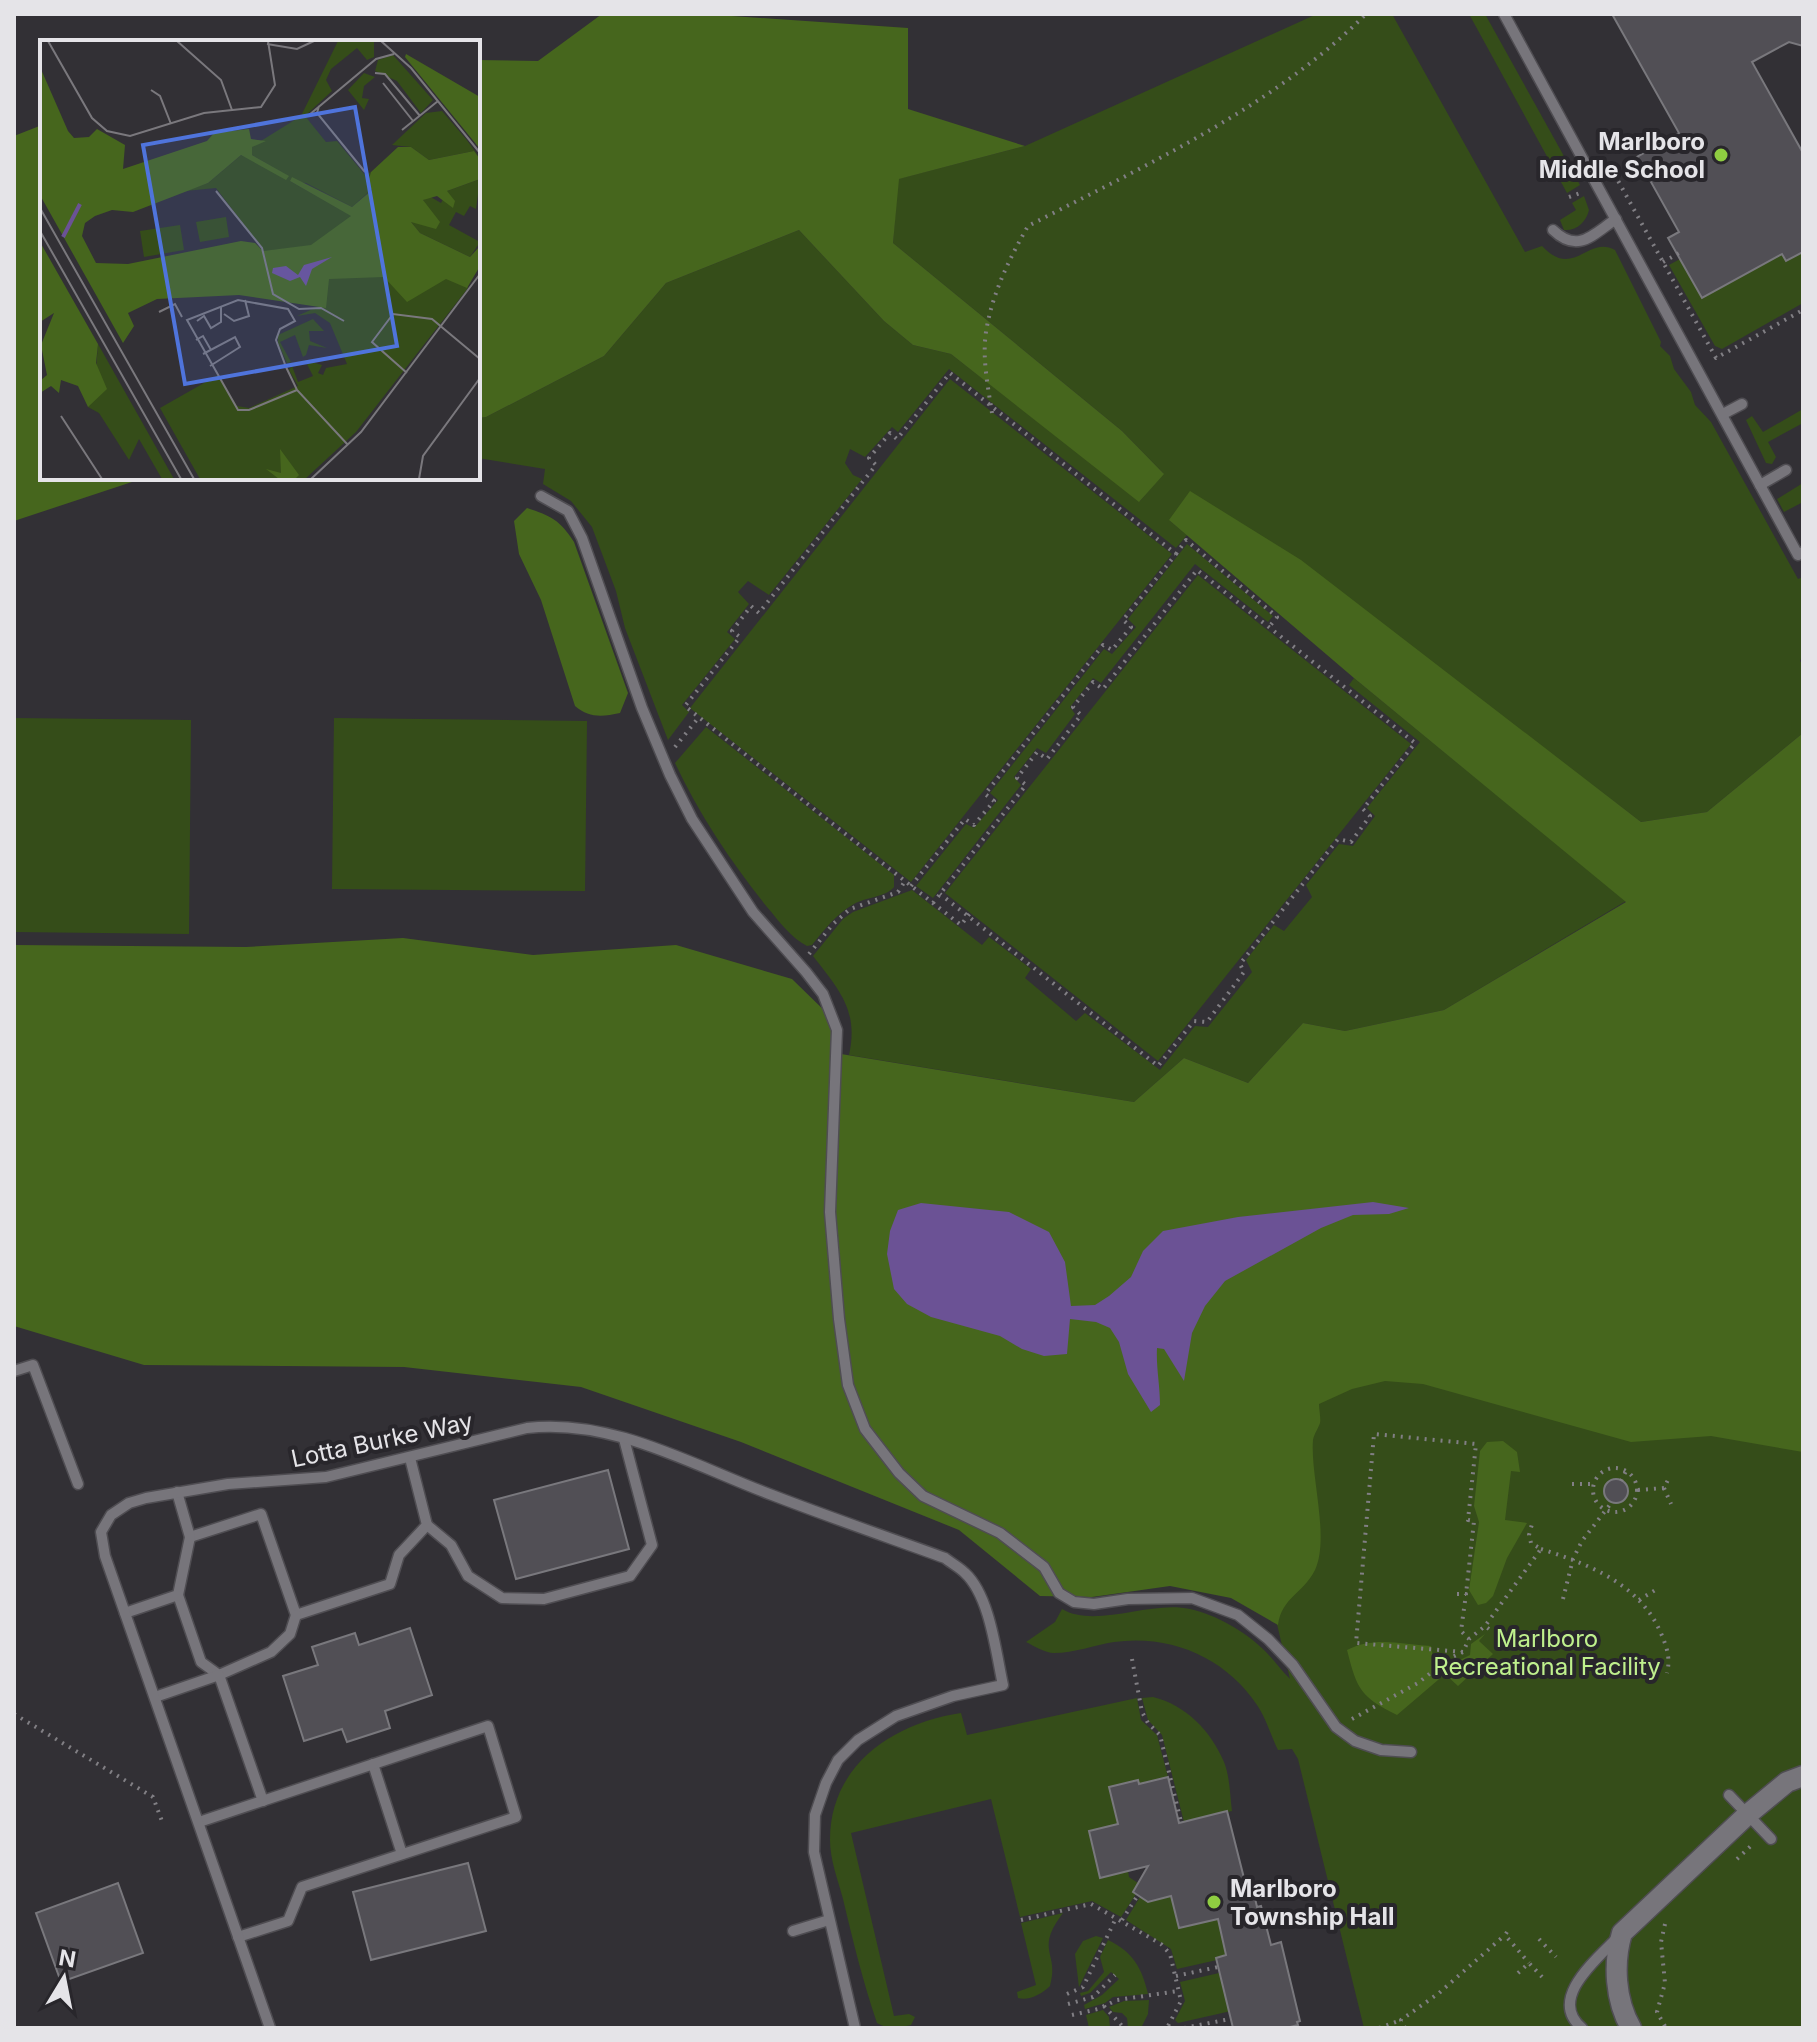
<svg xmlns="http://www.w3.org/2000/svg" width="1817" height="2042" font-family="Inter,sans-serif">
<rect width="100%" height="100%" fill="#323035"/>
<g fill="#354d19">
<path d="M 1317,14 L 1392,14 L 1525,252 L 1542,246 C 1574,280 1587,235 1615,250 L 1661,342 L 1660,346 L 1670,356 L 1674,369 L 1691,392 L 1695,405 L 1711,422 L 1798,579 L 1803,577 L 1803,654 L 1800,661 L 1803,665 L 1803,733 L 1707,812 L 1641,822 L 1508,721 L 1169,520 L 1187,535 L 1176,548 L 949,369 L 898,432 L 892,427 L 865,457 L 850,449 L 845,463 L 853,475 L 862,479 L 769,595 L 748,581 L 738,592 L 749,604 L 727,632 L 735,639 L 682,705 L 689,712 L 668,740 L 625,628 L 616,591 L 592,527 L 571,501 L 543,484 L 545,469 L 478,458 L 478,418 L 486,417 L 604,356 L 666,283 L 799,230 L 884,321 L 913,345 L 951,354 L 1140,501 L 1163,473 L 1122,431 L 893,243 L 898,179 L 1025,146 Z"/>
<polygon points="1469,14 1485,14 1580,185 1567,193"/>
<path d="M 1584,196 L 1589,210 C 1586,222 1577,231 1564,230 L 1560,220 L 1576,210 L 1572,203 Z"/>
<polygon points="1803,252 1803,303 1722,349 1715,346 1669,265 1680,259 1702,298 1782,254 1787,261"/>
<polygon points="950,379 1172,554 911,882 690,708"/>
<polygon points="1803,409 1803,423 1768,442 1776,457 1772,464 1766,463 1746,420 1752,416 1763,432"/>
<polygon points="1803,483 1803,502 1784,512 1777,499"/>
<polygon points="1187,544 1273,616 1268,622 1195,564 1101,683 1093,678 1070,707 1075,714 1046,753 1037,748 1014,777 1021,785 933,898 916,886 966,824 974,828 998,800 990,793 1104,649 1112,654 1136,627 1128,619"/>
<polygon points="1198,575 1411,744 1158,1061 945,893"/>
<path d="M 1354,678 L 1626,901 L 1444,1010 L 1345,1031 L 1303,1023 L 1248,1083 L 1184,1058 L 1134,1102 L 849,1055 C 859,1010 839,990 813,956 L 843,919 L 853,912 L 912,890 L 982,945 L 989,937 L 1031,969 L 1025,978 L 1076,1021 L 1085,1013 L 1160,1070 L 1195,1026 L 1208,1027 L 1252,972 L 1246,960 L 1274,925 L 1284,931 L 1312,897 L 1306,885 L 1339,844 L 1353,846 L 1375,816 L 1367,808 L 1420,742 L 1349,685 Z"/>
<polygon points="14,718 191,720 189,934 14,932"/>
<polygon points="334,718 587,721 585,891 332,889"/>
<path d="M 706,727 L 894,875 L 894,887 C 886,897 866,897 854,904 C 836,914 825,929 812,945 L 807,946 C 791,938 779,921 767,907 C 731,862 700,816 675,763 Z"/>
<path d="M 1307,1348 L 1803,1436 L 1803,2028 L 1364,2028 L 1298,1759 L 1292,1749 L 1278,1750 C 1271,1736 1266,1718 1257,1705 C 1226,1658 1171,1634 1114,1642 C 1095,1645 1074,1653 1054,1653 C 1045,1653 1034,1646 1026,1642 L 1055,1622 L 1062,1609 C 1096,1629 1150,1600 1190,1609 C 1217,1615 1246,1632 1265,1651 C 1274,1660 1281,1670 1290,1679 L 1267,1582 Z"/>
<path d="M 1153,1697 C 1186,1705 1211,1731 1224,1762 C 1230,1777 1230,1796 1232,1811 L 1184,1822 L 1162,1735 L 1148,1720 L 1142,1698 Z"/>
<path d="M 1137,1698 L 1141,1720 L 1157,1735 L 1168,1777 L 1139,1784 L 1138,1780 L 1109,1787 L 1118,1824 L 1089,1832 L 1100,1877 L 1128,1871 L 1129,1877 L 1138,1883 L 1133,1892 L 1136,1894 L 1121,1917 L 1092,1901 L 1020,1917 L 991,1799 L 851,1833 L 894,2016 L 909,2014 L 915,2017 L 911,2025 C 898,2028 889,2030 877,2023 C 863,1982 853,1941 843,1899 C 838,1880 830,1860 830,1840 C 830,1765 893,1723 961,1713 L 967,1735 Z"/>
<polygon points="1171,1896 1180,1928 1218,1919 1226,1955 1216,1958 1217,1960 1177,1969 1171,1949 1126,1920 1140,1897"/>
<path d="M 1063,1913 C 1034,1951 1060,1952 1050,1986 C 1042,1994 1029,2001 1018,1998 L 1017,1992 L 1036,1985 L 1021,1923 Z"/>
<polygon points="1096,1936 1103,1938 1079,1987 1075,1954 1083,1941"/>
<path d="M 1108,1940 C 1133,1952 1142,1968 1148,1994 L 1113,1997 L 1105,2003 L 1085,2009 L 1084,2005 L 1102,1995 L 1119,1979 L 1111,1972 L 1090,1993 L 1081,1996 L 1080,1993 L 1088,1991 L 1104,1972 L 1100,1957 Z"/>
<polygon points="1219,1973 1240,2009 1178,2023 1175,2020 1185,2001 1180,1982"/>
<polygon points="1149,2000 1148,2014 1141,2028 1128,2028 1127,2018 1122,2013 1113,2012 1109,2007 1124,2001"/>
<polygon points="1103,2010 1109,2017 1110,2028 1089,2028 1086,2015"/>
</g>
<g fill="#46661d">
<polygon points="602,14 703,14 908,28 908,109 1025,146 899,179 893,243 1122,431 1164,474 1139,502 951,354 913,345 884,321 799,230 666,283 604,356 486,417 478,418 478,60 538,61"/>
<polygon points="42,125 42,478 144,478 14,521 14,136"/>
<path d="M 1190,491 L 1301,560 L 1641,822 L 1707,812 L 1803,733 L 1803,1452 L 1711,1436 L 1631,1442 L 1423,1384 L 1385,1381 L 1352,1389 L 1319,1404 C 1319,1410 1321,1418 1320,1423 C 1318,1429 1314,1434 1313,1440 C 1310,1475 1330,1537 1315,1570 C 1303,1594 1282,1597 1278,1625 L 1231,1598 L 1170,1586 L 1092,1597 L 1040,1596 L 959,1530 L 741,1442 L 581,1387 L 404,1367 L 144,1365 L 14,1326 L 14,945 L 246,947 L 403,938 L 533,955 L 676,945 L 792,979 L 832,1018 L 841,1054 L 1134,1102 L 1184,1058 L 1248,1083 L 1303,1023 L 1345,1031 L 1444,1010 L 1626,902 L 1354,678 L 1169,520 Z"/>
<path d="M 527,508 C 551,516 560,520 574,542 L 628,693 L 620,713 C 602,717 589,718 575,706 L 541,600 L 519,554 L 514,521 Z"/>
<polygon points="1503,1441 1517,1452 1520,1472 1511,1471 1505,1520 1527,1523 1507,1558 1493,1596 1486,1603 1478,1605 1469,1590 1479,1522 1474,1506 1480,1451 1487,1442"/>
<path d="M 1485,1634 L 1479,1641 L 1493,1654 L 1458,1686 L 1445,1674 L 1397,1715 C 1361,1697 1357,1690 1347,1650 C 1373,1636 1402,1644 1431,1646 L 1433,1657 L 1445,1673 L 1454,1663 L 1470,1655 L 1471,1644 Z"/>
</g>
<path fill="#6b5295" d="M 1373,1202 L 1409,1208 L 1389,1214 L 1353,1215 L 1321,1228 L 1225,1281 L 1205,1306 L 1192,1333 L 1184,1381 L 1164,1349 L 1157,1348 C 1156,1367 1160,1385 1160,1405 L 1151,1412 L 1128,1374 L 1119,1342 L 1110,1328 L 1096,1322 L 1070,1319 L 1067,1354 L 1044,1356 L 1022,1349 L 1000,1336 L 931,1317 L 907,1304 L 894,1289 L 887,1254 L 890,1231 L 898,1210 L 921,1203 L 1009,1212 L 1049,1232 L 1065,1262 L 1071,1306 L 1095,1305 L 1109,1296 L 1131,1277 L 1143,1251 L 1163,1231 L 1238,1217 Z"/>
<g fill="#514f55" stroke="#79787d" stroke-width="2">
<polygon points="1612,14 1803,14 1803,46 1789,42 1752,62 1803,153 1803,252 1786,261 1782,254 1702,298 1668,238 1679,232 1637,157 1679,133"/>
<polygon points="608,1470 629,1549 516,1579 494,1500"/>
<circle cx="1616" cy="1491" r="12"/>
<polygon points="410,1628 432,1695 385,1711 390,1728 347,1742 342,1729 304,1741 283,1676 318,1665 312,1647 355,1633 359,1645"/>
<polygon points="1168,1777 1179,1823 1227,1811 1245,1882 1251,1881 1257,1907 1261,1906 1271,1945 1281,1942 1300,2021 1297,2022 1298,2025 1286,2028 1233,2028 1216,1958 1226,1955 1218,1919 1179,1928 1171,1896 1148,1902 1133,1892 1148,1866 1100,1878 1089,1831 1118,1824 1109,1787 1138,1780 1139,1784"/>
<polygon points="468,1863 486,1931 371,1960 353,1892"/>
<polygon points="118,1883 143,1953 61,1982 36,1913"/>
</g>
<g fill="none" stroke-linecap="round" stroke-linejoin="round">
<defs>
<g id="service">
<polyline points="1504,14 1798,555 1803,552"/>
<path d="M 1553,230 C 1578,254 1592,235 1616,219"/>
<polyline points="1723,414 1742,404"/>
<polyline points="1760,485 1786,470"/>
<polyline points="541,496 568,511 582,538 642,708 670,775 692,819 753,912 806,972 823,994 837,1030 830,1212 839,1319 848,1385 865,1429 899,1473 923,1496 1000,1533 1044,1567 1059,1593 1074,1602 1094,1604 1128,1599 1192,1598 1238,1615 1268,1639 1293,1665 1336,1727 1355,1741 1381,1750 1411,1752"/>
<polyline points="14,1371 33,1365 78,1484"/>
<polyline points="427,1525 451,1545 468,1576 502,1598 544,1599 630,1576 652,1545 624,1439"/>
<polyline points="190,1537 261,1514 296,1615 390,1584 399,1555 427,1525 410,1458"/>
<polyline points="178,1595 201,1662 219,1675 271,1652 290,1634 296,1615"/>
<polyline points="125,1613 178,1595 190,1537 177,1492"/>
<polyline points="155,1697 219,1675 263,1801"/>
<polyline points="373,1764 402,1854"/>
<polyline points="1729,1795 1771,1839"/>
<polyline points="199,1822 488,1726 516,1817 302,1887 288,1921 238,1937"/>
<polyline points="793,1931 829,1920"/>
<path d="M 270,2028 L 105,1556 L 101,1532 L 111,1515 L 129,1503 L 146,1498 L 228,1484 L 326,1477 L 527,1428 C 613,1418 694,1466 772,1495 C 829,1517 887,1537 945,1558 C 951,1563 959,1567 965,1573 C 990,1596 996,1653 1003,1685 L 953,1696 L 896,1716 L 858,1740 L 838,1760 L 826,1783 L 815,1815 L 814,1852 L 855,2028"/>
<path d="M 1582,2028 C 1547,1999 1597,1959 1617,1938"/>
</g>
<path id="minor" d="M 1631,2028 C 1615,2000 1613,1963 1622,1933 L 1747,1815 L 1787,1782 L 1803,1776"/>
</defs>
<use href="#service" stroke="#4f4d52" stroke-width="13"/>
<use href="#minor" stroke="#4f4d52" stroke-width="23"/>
<g stroke="#817f84" stroke-width="4" stroke-dasharray="2 6" stroke-linecap="butt">
<polyline points="1613,178 1616,177 1716,358 1803,310"/>
<polyline points="1569,197 1583,192"/>
<polyline points="1663,262 1681,252"/>
<path d="M 992,413 C 988,387 982,358 986,332 C 992,294 1009,259 1028,226 C 1144,166 1272,108 1366,14"/>
<polyline points="1176,554 1186,540 1277,617 1269,627"/>
<polyline points="675,747 699,717"/>
<path d="M 911,886 L 965,819 L 974,825 L 994,801 L 985,794 L 1103,645 L 1112,650 L 1131,627 L 1123,620 L 1176,554 L 950,373 L 897,439 L 890,433 L 869,458 L 876,465 L 759,613 L 751,606 L 732,631 L 740,637 L 685,706 C 777,780 869,853 961,925 L 970,913"/>
<polyline points="933,903 940,894 1026,785 1017,778 1037,752 1047,759 1081,715 1073,707 1093,682 1103,689 1197,570 1415,743 1363,809 1370,816 1351,842 1338,839 1240,964 1244,972 1207,1022 1194,1021 1158,1066 940,894"/>
<polyline points="809,954 833,924 850,909 898,892 905,881"/>
<circle cx="1615" cy="1490" r="22"/>
<polyline points="1621,1481 1626,1471"/>
<polyline points="1572,1484 1594,1484"/>
<polyline points="1664,1488 1671,1504"/>
<polyline points="1638,1490 1664,1488 1669,1478"/>
<path d="M 1541,1549 C 1588,1564 1638,1583 1660,1631 C 1666,1645 1671,1657 1667,1673"/>
<polyline points="1457,1594 1466,1594 1461,1631 1469,1639"/>
<polyline points="1563,1599 1573,1559 1582,1541 1612,1502"/>
<polyline points="1639,1600 1657,1589"/>
<polyline points="1489,1629 1485,1626 1541,1549 1531,1543 1529,1535 1532,1524"/>
<polyline points="1463,1652 1356,1643 1374,1434 1476,1444 1468,1520 1474,1521 1466,1594"/>
<polyline points="1132,1659 1142,1712 1148,1723 1160,1735 1181,1822"/>
<polyline points="1444,1662 1445,1673"/>
<polyline points="14,1714 153,1797 163,1824"/>
<polyline points="1352,1719 1418,1683 1448,1659 1463,1652 1469,1639 1485,1626"/>
<polyline points="1737,1859 1754,1843"/>
<polyline points="1021,1920 1091,1904 1161,1944 1170,1954 1181,2001 1167,2028"/>
<polyline points="1122,1920 1138,1895"/>
<polyline points="1665,1924 1661,1942 1665,1983 1657,2012 1666,2028"/>
<polyline points="1507,1932 1505,1935 1529,1963"/>
<polyline points="1539,1939 1556,1957"/>
<polyline points="1518,1973 1529,1963 1543,1978"/>
<polyline points="1176,1976 1218,1967"/>
<polyline points="1067,1994 1083,1987 1116,1918"/>
<polyline points="1068,2004 1093,1997 1115,1975"/>
<polyline points="1104,2006 1124,2028"/>
<polyline points="1072,2015 1098,2009 1117,2000 1178,1991"/>
<polyline points="1184,2028 1230,2019"/>
<polyline points="1379,2028 1401,2020"/>
<polyline points="1405,2028 1401,2020 1439,1993 1505,1935"/>
</g>
<use href="#service" stroke="#77757b" stroke-width="10"/>
<use href="#minor" stroke="#77757b" stroke-width="20"/>
</g>
<g fill="#8fcd41" stroke="#28262b" stroke-width="3">
<circle cx="1721" cy="155" r="8"/>
<circle cx="1214" cy="1902" r="8"/>
</g>
<g text-anchor="middle" dominant-baseline="central" stroke-width="8" stroke-linejoin="round" paint-order="stroke">
<g font-size="24" font-weight="bold" fill="#e5e4e8" stroke="#28262b" text-anchor="end">
<text x="1705" y="141">Marlboro<tspan x="1705" dy="28">Middle School</tspan></text>
<text x="1230" y="1888" text-anchor="start">Marlboro<tspan x="1230" dy="28">Township Hall</tspan></text>
</g>
<g font-size="24" fill="#e5e4e8" stroke="#28262b">
<text transform="translate(382 1440) rotate(-12)">Lotta Burke Way</text>
</g>
<g font-size="24" fill="#bff08d" stroke="#28262b">
<text x="1547" y="1638">Marlboro<tspan x="1547" dy="28">Recreational Facility</tspan></text>
</g>
</g>
<g transform="translate(40 40)">
<rect width="440" height="440" fill="#323035"/>
<path d="M 298,1 L 334,1 L 334,17 L 327,20 L 317,8 L 291,29 L 286,40 L 292,51 L 265,76 L 286,102 L 297,101 L 325,135 L 331,132 L 327,145 L 332,149 L 312,167 L 266,143 L 250,141 L 312,176 L 271,206 L 224,211 L 176,148 L 145,151 L 168,143 L 201,115 L 248,136 L 212,115 L 211,107 L 261,76 ZM 353,15 L 393,60 L 381,73 L 357,41 L 335,31 L 338,20 ZM 324,33 L 335,37 L 324,46 L 322,58 L 329,59 L 324,70 L 308,50 ZM 402,71 L 426,99 L 440,118 L 434,111 L 389,120 L 371,107 L 352,105 L 386,73 ZM 440,139 L 436,169 L 430,166 L 424,176 L 416,172 L 409,185 L 440,202 L 430,217 L 380,193 L 371,182 L 390,174 L 383,160 L 389,156 L 401,163 L 407,151 ZM 186,177 L 189,197 L 160,202 L 156,182 ZM 140,185 L 144,210 L 104,217 L 100,191 ZM 120,233 L 422,235 L 428,248 L 316,392 L 265,439 L 160,439 L 120,368 L 178,335 L 197,366 L 209,368 L 258,346 L 249,330 L 252,326 L 258,342 L 273,336 L 265,320 L 282,325 L 278,333 L 283,335 L 286,328 L 307,324 L 290,283 L 275,273 L 257,276 L 284,264 ZM 273,279 L 284,291 L 269,291 L 270,301 L 287,308 L 269,305 L 266,315 L 263,317 L 255,295 L 240,302 L 251,322 L 247,323 L 238,303 L 238,295 ZM 58,304 L 134,439 L 122,439 L 99,399 L 89,420 L 59,373 L 48,367 L 54,356 Z" fill="#354d19"/>
<path d="M 366,14 L 440,57 L 440,109 L 365,17 ZM 0,27 L 28,91 L 34,98 L 49,97 L 57,89 L 85,105 L 83,129 L 167,101 L 174,93 L 209,89 L 211,99 L 226,101 L 212,107 L 212,115 L 249,136 L 246,140 L 201,115 L 168,143 L 93,172 L 72,170 L 55,176 L 45,183 L 42,196 L 56,223 L 88,224 L 201,201 L 215,203 L 223,211 L 271,205 L 311,176 L 250,141 L 252,137 L 312,167 L 332,150 L 327,145 L 331,132 L 358,107 L 371,107 L 389,120 L 434,111 L 440,119 L 440,139 L 407,151 L 415,161 L 413,168 L 397,156 L 383,160 L 400,182 L 396,189 L 371,182 L 380,193 L 430,217 L 440,206 L 440,226 L 427,248 L 406,239 L 367,262 L 344,237 L 289,239 L 286,268 L 199,255 L 117,259 L 88,273 L 94,286 L 83,303 L 0,155 ZM 0,202 L 58,304 L 56,323 L 67,349 L 48,367 L 38,346 L 21,340 L 19,353 L 11,346 L 0,353 L 0,341 L 7,335 L 1,305 L 14,273 L 0,282 ZM 240,409 L 259,435 L 255,439 L 239,439 L 226,429 L 241,433 Z" fill="#46661d"/>
<path d="M 292,217 L 272,229 L 266,246 L 260,237 L 250,241 L 232,233 L 233,228 L 246,226 L 258,235 L 264,225 Z" fill="#6b5295"/>
<path fill="none" stroke="#6b5295" stroke-width="4" d="M 23,197 L 40,164"/>
<path fill="none" stroke="#7a787d" stroke-width="2" d="M 8,1 L 52,78 L 67,91 L 90,96 L 164,73 L 221,67 L 235,45 L 228,1M 137,1 L 181,40 L 192,70M 341,1 L 371,28 L 440,113M 227,4 L 257,9 L 274,1M 335,33 L 345,34 L 380,76M 343,43 L 373,81M 111,50 L 120,56 L 131,84M 279,66 L 277,73 L 325,132M 269,75 L 336,19 L 354,14M 362,90 L 398,61M 176,151 L 222,208 L 233,254 L 259,269 L 281,268 L 304,281M 0,168 L 154,439M 0,191 L 141,439M 119,272 L 135,264 L 142,277M 184,274 L 194,281 L 209,276 L 205,260M 157,281 L 164,276 L 171,288 L 181,282 L 181,267M 156,300 L 163,296 L 171,310M 163,314 L 195,297 L 200,307 L 170,326M 367,333 L 332,302 L 353,274 L 392,279 L 440,319M 257,350 L 209,370 L 198,370 L 147,280 L 198,260 L 248,269 L 255,281 L 240,289 L 236,300 L 246,327 L 257,350 L 308,405M 21,376 L 62,439M 271,439 L 321,392 L 440,234M 379,439 L 383,416 L 440,338"/>
<path fill="#4f74dc" fill-opacity="0.15" stroke="#4f74dc" stroke-width="4" d="M 315,67 L 357,306 L 145,344 L 103,105 Z"/>
<rect width="440" height="440" fill="none" stroke="#e5e4e8" stroke-width="4"/>
</g>
<rect width="1817" height="2042" fill="none" stroke="#e5e4e8" stroke-width="32"/>
<g transform="translate(64 1978) rotate(10)" stroke="#28262b" stroke-width="6" paint-order="stroke">
<path d="M0-6L14 30L0 20L-14 30Z" fill="#e5e4e8"/>
<text y="-12" font-size="22" font-weight="bold" text-anchor="middle" fill="#e5e4e8">N</text>
</g>
</svg>
